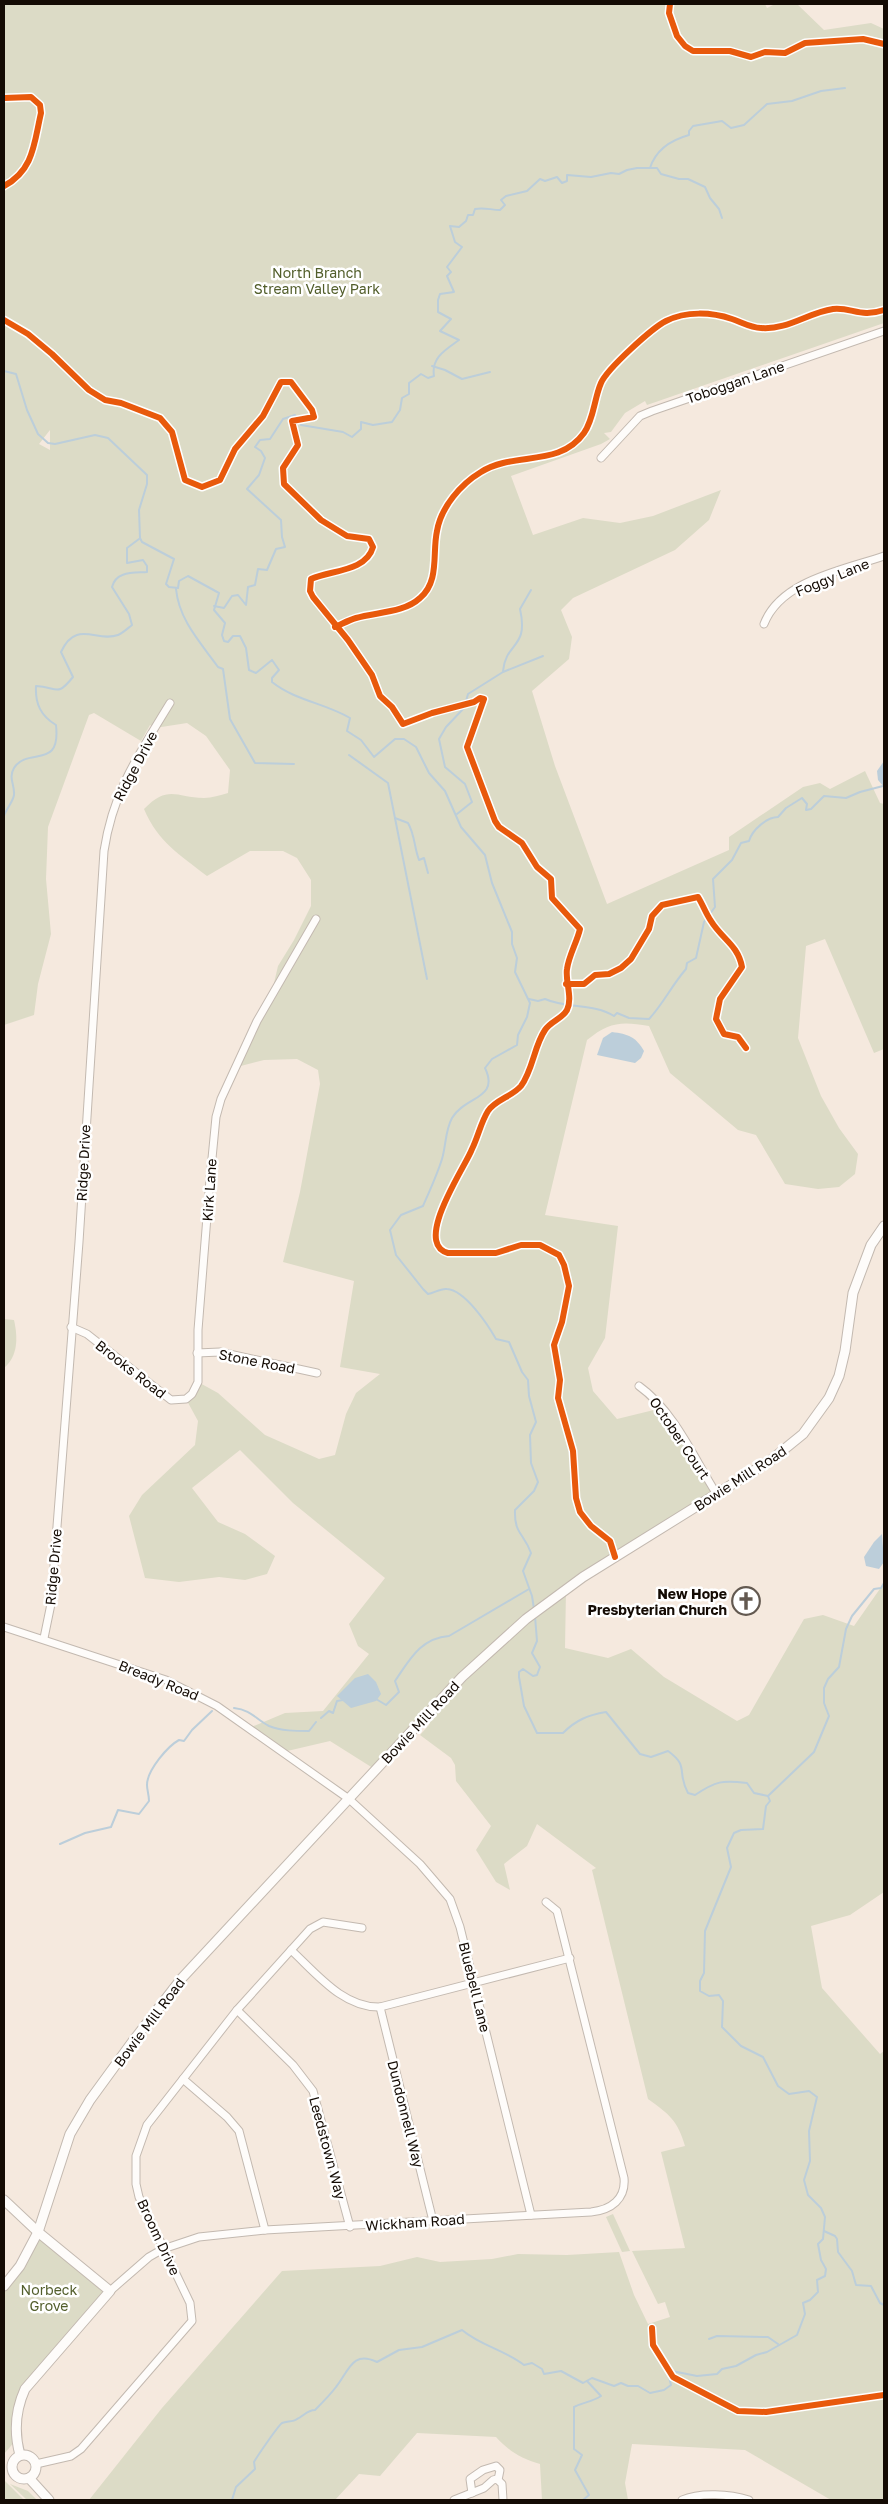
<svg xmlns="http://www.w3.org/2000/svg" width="888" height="2504" font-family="'Golos Text',sans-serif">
<rect width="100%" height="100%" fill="#f5e9de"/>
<g fill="#dcdbc6" fill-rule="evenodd">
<path d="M 4,4 L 765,4 L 767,8 L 775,4 L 797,4 L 824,30 L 871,23 L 884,29 L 884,323 L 647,405 L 645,401 L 625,413 L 611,432 L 604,433 L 610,439 L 601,444 L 511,476 L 533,535 L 583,518 L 620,523 L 653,516 L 721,490 L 709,520 L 675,550 L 573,598 L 561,610 L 572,637 L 569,659 L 532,691 L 555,766 L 607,904 L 729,850 L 729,837 L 803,787 L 820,783 L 830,789 L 865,771 L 880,803 L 884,804 L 884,1049 L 874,1053 L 825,939 L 806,946 L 798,1038 L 821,1096 L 839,1128 L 858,1154 L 855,1174 L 839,1187 L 818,1189 L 785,1184 L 756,1135 L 738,1130 L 670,1073 L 649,1026 C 621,1021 609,1022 587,1040 L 545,1215 L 618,1226 L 605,1338 L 588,1368 L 593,1391 L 617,1419 L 662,1408 L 716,1493 L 566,1590 L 565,1648 L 608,1658 L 631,1649 L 664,1677 L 737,1721 L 749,1715 L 804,1619 L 823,1615 L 854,1626 L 884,1583 L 884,1892 L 850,1915 L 811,1926 L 822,1988 L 880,2054 L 884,2051 L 884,2500 L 831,2500 L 745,2450 L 632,2444 L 625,2483 L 628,2500 L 542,2500 L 540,2464 C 521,2459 509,2451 496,2437 L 417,2433 L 380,2476 L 359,2474 L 335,2500 L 89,2500 L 162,2408 L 282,2271 L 380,2266 L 417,2257 L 440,2262 L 492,2259 L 518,2254 L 567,2255 L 619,2252 L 634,2295 L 648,2324 L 670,2317 L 665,2302 L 658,2304 L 632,2251 L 685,2248 L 661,2152 L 685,2146 C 678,2121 669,2114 648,2099 L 592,1870 L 596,1868 L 537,1824 L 527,1846 L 504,1864 L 510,1890 L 496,1882 L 476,1850 L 491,1826 L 456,1781 L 455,1765 L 451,1758 L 420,1735 L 429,1725 L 424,1718 L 376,1770 L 330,1741 L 283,1752 L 249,1728 L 285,1713 L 323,1711 L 369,1654 L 358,1646 L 349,1624 L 385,1578 L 293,1503 L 240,1450 L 192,1488 L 218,1522 L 245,1534 L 275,1556 L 267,1574 L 245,1580 L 219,1577 L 179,1582 L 145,1578 L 129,1516 L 142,1495 L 195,1445 L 198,1421 L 186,1399 L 198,1382 L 218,1393 L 265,1435 L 319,1459 L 335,1455 L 346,1414 L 356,1393 L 380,1374 L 340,1367 L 354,1281 L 283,1262 L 300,1192 L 320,1084 L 318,1070 L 297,1059 L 264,1060 L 233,1068 L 271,996 L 278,966 L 294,940 L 311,906 L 311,880 L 297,858 L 283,851 L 250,851 L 207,876 C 180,855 158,842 144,809 C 169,784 176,798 204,798 C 212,798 220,795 228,793 L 230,770 L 206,736 L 187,723 L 155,728 L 150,725 L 141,741 L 94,713 L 89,715 L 48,827 L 46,879 L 51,934 L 38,984 L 34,1015 L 4,1025 ZM 50,430 L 50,450 L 39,444 Z"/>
<path d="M 4,1319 L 14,1320 C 18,1338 18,1356 4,1368 Z"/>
<polygon points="613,2214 630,2251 622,2252 606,2217"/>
<polygon points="38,2232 110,2291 25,2389 16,2440 4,2454 4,2286"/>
<polygon points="4,2480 24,2500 4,2500"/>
<polygon points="10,2484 28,2491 37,2500 27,2500"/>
</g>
<g fill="#bcceda">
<polygon points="884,761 884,787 878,780 877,771"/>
<path d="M 612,1032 C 628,1034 636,1037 644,1051 L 641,1058 L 635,1063 L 597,1055 L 603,1038 Z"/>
<polygon points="882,1534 884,1562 879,1569 866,1566 864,1557 874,1542"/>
<polygon points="368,1674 376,1682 381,1694 376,1701 351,1708 337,1696 355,1678"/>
</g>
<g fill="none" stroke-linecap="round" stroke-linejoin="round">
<g stroke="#bcceda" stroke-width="2">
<path d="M 650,168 C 656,149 671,140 689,135 L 689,131 L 693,126 L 722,121 L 731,128 L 744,125 L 767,104 L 792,101 L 821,91 L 845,88"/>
<polyline points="432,366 445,370 462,379 490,372"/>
<path d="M 4,371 L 16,374 L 27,410 L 38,434 L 48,443 L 55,444 L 95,435 L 108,438 L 147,475 L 147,484 L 139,510 L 140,538 L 142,542 L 174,559 L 166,584 L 169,587 L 178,588 L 179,581 L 188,576 L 219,593 L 214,610 L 225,623 L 222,635 L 224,641 L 228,642 L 233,636 L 240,636 L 246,648 L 249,670 L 256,673 L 272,660 L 279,670 L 272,678 L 272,682 C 296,701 325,703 350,718 L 347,731 L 361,740 L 374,757 L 395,739 L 404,739 L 416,747 L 429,773 L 445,791 L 461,827 L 485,855 L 492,883 L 512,932 L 512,944 L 517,958 L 515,972 L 530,1003 L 527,1017 L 518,1035 L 517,1045 L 492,1059 L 485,1068 C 500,1099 465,1096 452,1118 C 445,1131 446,1146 442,1159 C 437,1175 430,1190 423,1206 L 401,1215 L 390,1230 L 396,1255 L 423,1289 L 428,1294 C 434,1293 441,1288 447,1289 C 465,1290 488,1325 496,1339 L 509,1342 L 522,1372 L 528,1380 L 529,1396 L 536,1422 L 530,1435 L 531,1463 L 538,1482 L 534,1491 L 515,1510 C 514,1534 524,1533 531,1553 L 523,1571 L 532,1596 L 534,1609"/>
<path d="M 176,589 C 179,620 200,642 218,667 L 223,669 L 230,719 L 255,763 L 294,764"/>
<path d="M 214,606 L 224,608 L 232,596 L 238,595 L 246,605 L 248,587 L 255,585 L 258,569 L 267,570 L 276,549 L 285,547 L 282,537 L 281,520 L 247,489 L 259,475 L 265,458 L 261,451 L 255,447 L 260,440 L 270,439 L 283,419 L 295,415 L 301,425 L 343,432 L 352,437 L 361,429 L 361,422 L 373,425 L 392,422 L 400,410 L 402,398 L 409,394 L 409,383 L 421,374 L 428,378 L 434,376 C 431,358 445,350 459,340 L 440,331 L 451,319 L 438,312 L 438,300 L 440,294 L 454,292 L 447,276 L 451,272 L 447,267 L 462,247 L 455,242 L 450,226 L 459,227 L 466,221 L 468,215 L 473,215 L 475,209 C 484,207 491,210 500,210 L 505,205 L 501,200 L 506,196 L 527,191 L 540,179 L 545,181 L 557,177 L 562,183 L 567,181 L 567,175 L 591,177 L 611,173 L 619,174 L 627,170 L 637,168 L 657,168 L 661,174 L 679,179 L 688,179 L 705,187 L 710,198 L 719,209 L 722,218"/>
<path d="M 503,671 C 506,641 529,649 520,609 L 531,590"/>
<polyline points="349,755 388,783 427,979"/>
<polyline points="457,814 472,802 465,784 445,767 439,739 446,727 464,708 468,694 503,672 543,656"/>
<path d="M 4,816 C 6,809 13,802 14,795 C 15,785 8,778 14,768 C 28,746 61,771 56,725 C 41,716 35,704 36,686 C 58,687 56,698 73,677 L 61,652 C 76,619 97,643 118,635 C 123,633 128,628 132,625 L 129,614 L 112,587 C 116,571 133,573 147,572 L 147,566 L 143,560 L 127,563 L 127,548 L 139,539"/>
<path d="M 395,818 L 408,823 C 415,835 414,847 419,860 L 424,858 L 428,873"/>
<path d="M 529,999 L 538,1001 L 545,999 C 567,1009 594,1003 614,1016 L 617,1013 L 629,1018 L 649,1019 C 663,1004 672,985 686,969 L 687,963 L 696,958 L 704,922 L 715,907 L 713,879 L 732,860 L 741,843 L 749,841 C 752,830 767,817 778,817 L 786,808 L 802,798 L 807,804 L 806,810 L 811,809 L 824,796 L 846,798 L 860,792 L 883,786"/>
<path d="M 376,1699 L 386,1705 L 399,1692 L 395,1681 C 410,1659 421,1638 449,1636 L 529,1589"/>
<path d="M 234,1708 C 252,1710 255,1719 269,1726 C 281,1731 296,1731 309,1731 L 316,1722"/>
<polyline points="321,1718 329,1711 333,1713 337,1701 343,1700"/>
<polyline points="768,1796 814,1752 829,1716 824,1703 824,1688 828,1679 839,1667 846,1629 852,1616 874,1589 881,1588 884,1583"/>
<path d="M 60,1844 L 85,1833 L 111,1827 L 118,1810 L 139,1814 L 149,1801 C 149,1795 147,1790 147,1785 C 147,1770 168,1746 179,1740 L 184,1741 L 192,1730 L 212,1711"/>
<polyline points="824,2231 835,2236 837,2239 838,2252 852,2271 856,2285 871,2286 880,2303 884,2305"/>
<polyline points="709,2339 717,2336 768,2337 778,2344"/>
<path d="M 232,2500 L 236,2487 L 255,2469 L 254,2462 C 258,2455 278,2426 282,2423 C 287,2421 293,2422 297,2419 C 304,2416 307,2410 315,2410 C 322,2403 330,2395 336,2387 C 349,2371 352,2350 377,2362 L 399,2350 L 422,2347 L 462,2330 C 481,2346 505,2350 524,2365 L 532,2363 L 542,2369 L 544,2374 L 561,2371 L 583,2383 L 592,2378 L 614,2386 L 621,2383 L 628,2386 L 638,2386 L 650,2393 L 664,2390 L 671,2385 L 669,2377 L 672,2371 L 697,2376 L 717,2374 L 722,2369 L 736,2366 L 756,2355 L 767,2352 L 797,2335 L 805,2314 L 803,2303 L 810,2300 L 818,2292 L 817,2280 L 825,2276 L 826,2269 L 821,2260 L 818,2244 L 823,2239 L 825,2217 L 821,2208 L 808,2195 L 804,2180 L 810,2161 L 809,2131 L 817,2097 L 809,2091 L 789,2094 L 778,2086 L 763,2057 L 741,2046 L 722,2027 L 723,2001 L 719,1995 L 709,1996 L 700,1991 L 700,1981 L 704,1973 L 705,1931 L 731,1867 L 727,1848 L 734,1833 L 741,1830 L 763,1829 L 766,1806 L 770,1801 L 768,1796 L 754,1793 L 747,1783 C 722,1780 716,1781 695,1795 L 688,1793 C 676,1771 690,1767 668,1751 L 651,1757 L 640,1754 L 606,1712 C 588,1715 576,1720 563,1733 L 537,1733 L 524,1706 L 519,1677 L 519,1672 L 523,1669 L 533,1676 L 537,1675 L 540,1667 L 532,1653 L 537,1641 L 535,1616"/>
<path d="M 583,2500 L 589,2495 L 575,2470 L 582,2455 L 574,2449 L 574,2407 C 584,2402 592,2402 601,2396 L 587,2381"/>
</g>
<defs>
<g id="minor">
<polyline points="601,458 640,416 652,411 884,331"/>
<path d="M 764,624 C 781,580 844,570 884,556"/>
<polyline points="71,1327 87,1334 171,1400 186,1399 192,1394 198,1382 198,1330 210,1179 216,1117 221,1099 257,1021 316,919"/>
<polyline points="197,1353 220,1352 317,1373"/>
<path d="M 639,1386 C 674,1411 694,1458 716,1493"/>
<polyline points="4,1627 166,1680 217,1706 349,1799 420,1864 450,1899 460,1927 531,2215"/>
<path d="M 44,1638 L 51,1604 L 79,1242 L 104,851 C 113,791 139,754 170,703"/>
<path d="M 291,1950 C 316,1973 343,2008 380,2007 L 570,1958"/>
<polyline points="380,2007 433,2221"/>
<polyline points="237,2010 293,2065 313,2091 350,2227"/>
<polyline points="183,2079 227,2117 239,2131 265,2230"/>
<path d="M 110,2291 L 149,2257 L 163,2249 L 199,2237 L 265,2230 L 591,2212 C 611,2210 626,2199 624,2178 L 557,1911 L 546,1902"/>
<polyline points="36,2464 71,2456 81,2449 192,2321 190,2303 139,2197 136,2184 136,2156 147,2125 237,2010 310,1929 323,1922 362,1928"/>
<polyline points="472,2493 470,2479 483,2470 496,2466 500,2470 498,2480"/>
<polyline points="454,2500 484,2488 493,2480 497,2479 502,2484 503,2500"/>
<path d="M 682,2500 C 700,2492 730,2494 749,2500"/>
</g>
<g id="tertiary">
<path d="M 4,2200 L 38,2232 L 110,2291 L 25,2389 C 15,2411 14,2433 20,2455"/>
<polyline points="4,2286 20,2266 38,2232 70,2134 90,2100 133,2041 182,1978 462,1677 526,1619 583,1577 771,1460 803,1434 829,1398 839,1376 845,1351 853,1293 871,1245 884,1226"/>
<circle cx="24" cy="2467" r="12"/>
<polyline points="29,2478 49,2500"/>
</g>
</defs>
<use href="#minor" stroke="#c3b9b0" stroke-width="9"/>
<use href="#tertiary" stroke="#c3b9b0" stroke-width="11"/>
<use href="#minor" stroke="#fefcfa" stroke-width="7"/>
<use href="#tertiary" stroke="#fefcfa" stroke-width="9"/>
<defs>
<g id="cycleway">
<polyline points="670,4 669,13 677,36 685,46 693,51 730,51 751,57 765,52 785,53 805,43 863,39 884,44"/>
<path d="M 4,98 L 31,97 L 40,105 L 41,113 C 34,143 34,170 4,186"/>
<path d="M 4,320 L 28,334 L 52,354 L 89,390 L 105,400 L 121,403 L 160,418 L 172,432 L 185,480 L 202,487 L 220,480 L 235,449 L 263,416 L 281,382 L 291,382 L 312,410 L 314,417 L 292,421 L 298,445 L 283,468 L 284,484 L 321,520 L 347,536 L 369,539 L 373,547 C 366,572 330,570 311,579 L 310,591 L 313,597 L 348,640 L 372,675 L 380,696 L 392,707 L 403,724 L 432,713 L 474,702 L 480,698 L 484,699 L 467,747 L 495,821 L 499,827 L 522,843 L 537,867 L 551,879 L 552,898 L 580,929 C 577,942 569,955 567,969 C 565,981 573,998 567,1010 C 562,1019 551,1021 545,1030 C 534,1046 533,1070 521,1086 C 513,1096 495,1100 488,1111 C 481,1122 478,1137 472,1149 C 466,1166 412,1243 448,1253 L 496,1253 L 521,1245 L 540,1245 L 559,1255 L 564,1265 L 569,1286 L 562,1322 L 554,1345 L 560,1380 L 558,1398 L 573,1451 L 576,1498 L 580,1512 L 591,1526 L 610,1541 L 615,1557"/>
<path d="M 335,627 C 342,624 349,620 356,618 C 376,612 404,613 420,598 C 440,581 432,553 437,531 C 441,507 461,484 481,472 C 514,451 559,468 584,433 C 594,419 594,399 601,383 C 607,369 652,328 666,321 C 686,311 711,312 732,319 C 741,322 751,328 761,328 C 788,330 807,313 833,309 C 852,307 860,318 884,310"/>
<path d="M 566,984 L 584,984 L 595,975 L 609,974 L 621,968 L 631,959 L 649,929 L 652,916 L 662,905 L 698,897 C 703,905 706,914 711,921 C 722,939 738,945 742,967 L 720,999 L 716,1019 L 724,1034 L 738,1037 L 746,1048"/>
<polyline points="652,2328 653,2345 673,2377 738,2411 766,2412 884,2395"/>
</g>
</defs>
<use href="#cycleway" stroke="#fff" stroke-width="9"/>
<use href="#cycleway" stroke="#e8590c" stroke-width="6"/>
</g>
<defs>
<symbol id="church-ring" viewBox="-11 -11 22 22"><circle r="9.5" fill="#fff" stroke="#635950" stroke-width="1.5"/><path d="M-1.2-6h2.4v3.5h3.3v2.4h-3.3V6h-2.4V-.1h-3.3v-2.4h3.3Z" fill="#635950"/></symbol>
</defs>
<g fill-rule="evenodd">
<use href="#church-ring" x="730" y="1585" width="32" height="32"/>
</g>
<g text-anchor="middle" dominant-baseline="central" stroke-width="5" stroke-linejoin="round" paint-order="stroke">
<g font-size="14" fill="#525e2b" stroke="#fff">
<text x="317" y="272">North Branch<tspan x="317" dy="16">Stream Valley Park</tspan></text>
<text x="49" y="2289">Norbeck<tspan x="49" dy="16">Grove</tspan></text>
</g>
<g font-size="14" fill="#140b04" stroke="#fff">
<text transform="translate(735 382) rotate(-19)">Toboggan Lane</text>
<text transform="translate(832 577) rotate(-22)">Foggy Lane</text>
<text transform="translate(135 766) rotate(-62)">Ridge Drive</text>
<text transform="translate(83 1163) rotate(-87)">Ridge Drive</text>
<text transform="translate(209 1190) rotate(-86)">Kirk Lane</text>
<text transform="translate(257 1361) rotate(11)">Stone Road</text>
<text transform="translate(131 1369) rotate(38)">Brooks Road</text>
<text transform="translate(680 1438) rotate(56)">October Court</text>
<text transform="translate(740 1478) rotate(-33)">Bowie Mill Road</text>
<text transform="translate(53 1567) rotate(-85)">Ridge Drive</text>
<text transform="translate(159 1680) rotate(22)">Bready Road</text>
<text transform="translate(420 1722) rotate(-47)">Bowie Mill Road</text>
<text transform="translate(475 1987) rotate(76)">Bluebell Lane</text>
<text transform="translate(149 2022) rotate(-53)">Bowie Mill Road</text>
<text transform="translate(406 2114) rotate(76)">Dundonnell Way</text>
<text transform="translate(328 2148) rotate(75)">Leedstown Way</text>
<text transform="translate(415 2222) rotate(-4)">Wickham Road</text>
<text transform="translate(159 2237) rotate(65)">Broom Drive</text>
</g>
<g font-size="14" font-weight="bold" fill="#140b04" stroke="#fff" text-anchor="end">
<text x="727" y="1593">New Hope<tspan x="727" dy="16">Presbyterian Church</tspan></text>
</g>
</g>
<rect width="888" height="2504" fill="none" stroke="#140b04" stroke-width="10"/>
</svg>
